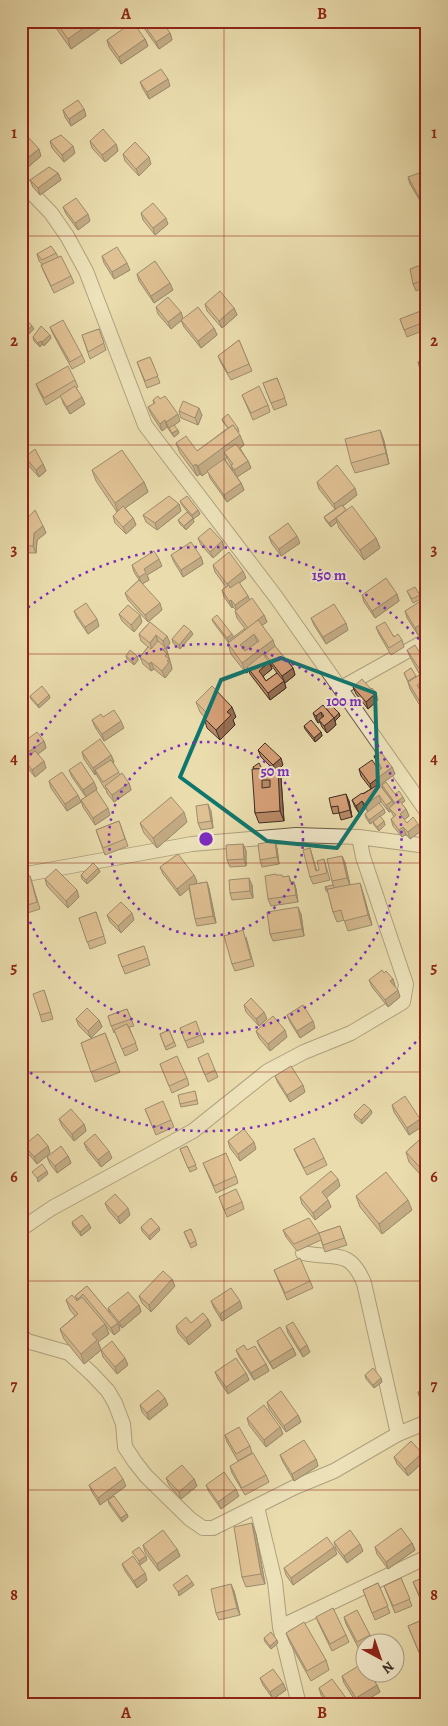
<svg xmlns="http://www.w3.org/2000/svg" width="448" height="1726" font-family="Alegreya,serif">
<rect width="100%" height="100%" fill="#eadcad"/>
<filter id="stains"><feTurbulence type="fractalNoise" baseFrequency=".004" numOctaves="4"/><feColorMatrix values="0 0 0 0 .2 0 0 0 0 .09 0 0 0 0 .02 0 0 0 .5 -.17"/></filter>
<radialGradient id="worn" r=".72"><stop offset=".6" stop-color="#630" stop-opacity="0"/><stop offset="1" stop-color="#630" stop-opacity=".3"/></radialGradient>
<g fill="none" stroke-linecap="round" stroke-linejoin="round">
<defs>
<g id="street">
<polyline points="21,182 51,213 67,236 86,271 145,425 276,597 427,812"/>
<polyline points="341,688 427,640"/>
<polyline points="21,875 192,844 296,835 359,837 427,846"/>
<polyline points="21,1229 52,1208 193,1131 268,1071 304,1052 351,1033 403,1002 406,984 363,857 359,837"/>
<path d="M 303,1253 C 335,1260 349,1247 364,1283 L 398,1434"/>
<polyline points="21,1335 27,1341 69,1353 92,1374 108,1391 115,1403 123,1424 125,1447 135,1462 146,1476 190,1519 203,1528 213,1528 295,1487 334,1471 398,1434 427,1422"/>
<polyline points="257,1507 275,1582 280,1627 299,1705"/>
<polyline points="280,1627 427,1557"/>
</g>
</defs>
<use href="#street" stroke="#6a5a47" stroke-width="16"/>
<use href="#street" stroke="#f1e8ca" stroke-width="14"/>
</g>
<g fill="#b88966" stroke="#3f2e25" fill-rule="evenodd">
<polygon points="54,21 99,21 101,28 71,49 56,28"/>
<polygon points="142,21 170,33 172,40 159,49 144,28"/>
<polygon points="145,39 148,46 121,64 109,47 107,40"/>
<polygon points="140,82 170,86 149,99 143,89"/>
<polygon points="84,109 86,116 71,126 65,117 63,110"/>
<polygon points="50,141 75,153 64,162 52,148"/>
<polygon points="90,141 116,144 118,151 105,162 92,148"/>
<polygon points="21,146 41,156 28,167 21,162"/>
<polygon points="123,154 151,164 139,176 125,161"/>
<polygon points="58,173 61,180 40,195 33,187 30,180"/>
<polygon points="408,177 427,179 427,201 422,204 410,184"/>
<polygon points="63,207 90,221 78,230 66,214"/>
<polygon points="141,213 168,224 155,235 143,220"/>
<polygon points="56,253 58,257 71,276 74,283 54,293 44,272 41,265 43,265 39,261 37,254"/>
<polygon points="102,256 130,270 114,279 104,263"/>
<polygon points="427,264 427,286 416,291 413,284"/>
<polygon points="137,274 173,290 154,303 139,281"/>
<polygon points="205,304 234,308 237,315 222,328 207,311"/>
<polygon points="156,307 181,312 183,319 171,329 158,314"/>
<polygon points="400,319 427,319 427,329 407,337"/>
<polygon points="181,320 214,328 217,335 201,348 184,327"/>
<polygon points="50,327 82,355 85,362 72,369 53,334"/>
<polygon points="99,329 106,350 90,359 82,335"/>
<polygon points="50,335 51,338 44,346 42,344 40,347 34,341 33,337"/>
<polygon points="239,340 252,371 231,380 221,363 218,356"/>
<polygon points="150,357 160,383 147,388 137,362"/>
<polygon points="427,359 427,378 423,379 418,362"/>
<polygon points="277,378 287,405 274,410 263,383"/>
<polygon points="75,380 78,387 76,388 85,404 70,414 63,403 61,396 46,405 39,391 36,384"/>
<polygon points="242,395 268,405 270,412 253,420"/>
<polygon points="160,399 180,421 174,425 179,433 174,437 167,427 162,431 151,414 148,407 154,404 153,400"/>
<polygon points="179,411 202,415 198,425 181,418"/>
<path d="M 222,419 L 238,428 L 239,432 L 238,433 L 244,445 L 240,448 L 248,461 L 251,468 L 237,477 L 241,483 L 244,490 L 227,502 L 210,478 L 208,471 L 202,476 L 200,474 L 197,476 L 180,453 L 176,443 L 197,451 L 228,428 L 223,422 ZM 227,458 L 231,465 L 233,471 L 225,459 Z"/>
<polygon points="380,430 384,441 389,464 355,473 351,463"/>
<polygon points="25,457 43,464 46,471 39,477 27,464"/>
<polygon points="92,470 144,482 148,492 125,508 133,518 136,525 126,534 115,523 113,516 117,512 96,481"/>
<polygon points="317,482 357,495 343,506 346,510 376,538 380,548 364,560 339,528 337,522 331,527 326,521 324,517 335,509 319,489"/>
<polygon points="180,501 198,510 200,514 193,519 194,522 186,530 180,524 178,520 190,515 182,505"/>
<polygon points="179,504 181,511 157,530 146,522 143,515"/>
<polygon points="21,525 43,526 46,533 37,540 36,553 30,553 21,546"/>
<polygon points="269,537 300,543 281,556 272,544"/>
<polygon points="198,538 222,541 224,548 213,558 201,545"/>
<polygon points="171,555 201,557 203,564 183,577 174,562"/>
<polygon points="132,565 162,566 147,575 149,580 142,584 162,610 148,622 128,600 125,593 139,580 134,572"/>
<path d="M 213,565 L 246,578 L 239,583 L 248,596 L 249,600 L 264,615 L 267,622 L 262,625 L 275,646 L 293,668 L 295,675 L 285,683 L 284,681 L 286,688 L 270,700 L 250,674 L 249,671 L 246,673 L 231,654 L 228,643 L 228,642 L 213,622 L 212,619 L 233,637 L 246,630 L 237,618 L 235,611 L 236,610 L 233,607 L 232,608 L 224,597 L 222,590 L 226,587 L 215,572 ZM 270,663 L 277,673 L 266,681 L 263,676 L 272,669 Z"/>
<polygon points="407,591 420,595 421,599 413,603"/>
<polygon points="397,594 399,601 375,618 364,602 362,595"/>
<polygon points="427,604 427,629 418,635 407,618 405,611"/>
<polygon points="74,611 99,626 88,634 77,618"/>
<polygon points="119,614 142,622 134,632 122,621"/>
<polygon points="311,618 348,630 326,644 314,625"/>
<polygon points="150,622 170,643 166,648 170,661 172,669 165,678 154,669 151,671 143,664 140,657 148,647 141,641 139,634"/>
<polygon points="376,627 402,640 404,647 391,655 379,634"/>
<polygon points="193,634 180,649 173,643 172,639"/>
<polygon points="407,650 423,658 427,656 427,674 422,677 427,684 427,706 422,709 410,689 408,682 404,673 411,668 416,677 420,675 410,657"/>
<polygon points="126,656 137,656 138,660 134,665 127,659"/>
<polygon points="353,687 378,700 368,709 356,694"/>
<polygon points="49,695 50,698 39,708 31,699 30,696"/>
<polygon points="196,702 236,717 233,720 235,725 220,740 207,728 204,718 204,717 200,712"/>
<polygon points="325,708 339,713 340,716 335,721 336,725 327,733 322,727 320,722 318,723 316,720 313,713"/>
<polygon points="103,717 124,728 104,741 95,727 92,720"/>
<polygon points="304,726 321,732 322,736 315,742 305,729"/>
<polygon points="427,733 427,748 424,744 421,737"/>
<polygon points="44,741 46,748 38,754 46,768 35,777 26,766 25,763 21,766 21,744"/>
<polygon points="258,750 283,765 278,770 281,778 284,821 259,823 255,813 254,769 253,767 262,769 272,768 261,757"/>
<polygon points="82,752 111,755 114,762 113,763 120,775 129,783 131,790 114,802 107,793 106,789 105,789 96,774 95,775 84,759"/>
<polygon points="374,756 392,767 395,774 380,785 393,804 395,804 383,789 382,785 405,801 401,803 406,809 409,816 404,820 407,823 421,831 410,839 406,834 402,837 393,826 391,819 394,817 391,811 389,812 381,802 379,803 385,813 380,816 385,825 379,831 374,825 373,822 370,824 366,818 365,814 368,812 365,808 359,813 355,807 352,800 371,789 361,776 359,769 379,770 381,769 377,763"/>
<polygon points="69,770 97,789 86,796 110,815 95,825 83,807 81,800 86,797 72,777"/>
<polygon points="49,781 81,802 67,811 51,788"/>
<polygon points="349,801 352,817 341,820 339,813 333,814 331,807"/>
<polygon points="211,811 213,828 201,830 198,823"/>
<polygon points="119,821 128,846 105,855 96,830"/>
<polygon points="187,822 157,848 144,833 140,823"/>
<polygon points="243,844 246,851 246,866 230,867 227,860"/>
<polygon points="277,848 279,864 262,867 260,860"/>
<polygon points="310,848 317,871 319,870 324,859 330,880 313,884 310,877"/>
<polygon points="342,856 345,863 350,885 363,893 372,925 348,931 344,920 337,922 333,912 328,892 326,891 325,887 333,885 332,881"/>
<polygon points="160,867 194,875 197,882 195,884 207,882 209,889 216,923 197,926 195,919 189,888 180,896 163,874"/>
<polygon points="98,868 100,872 87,884 82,879 81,875"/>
<polygon points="30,876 40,909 21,915 21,878"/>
<polygon points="289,876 291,882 294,882 296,889 298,902 271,906 268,899 283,877"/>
<polygon points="45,879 79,897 68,908 47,886"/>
<polygon points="252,885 253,898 232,900 230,893"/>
<polygon points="96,912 106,943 90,949 79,918"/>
<polygon points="301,914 304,936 273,941 270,934"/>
<polygon points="107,915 134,920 121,933 110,922"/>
<polygon points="246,937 254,966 235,971 232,964"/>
<polygon points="144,946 150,965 125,974 118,955"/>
<polygon points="384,973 393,979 395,986 395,987 400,997 388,1007 372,987 369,980"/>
<polygon points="44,990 53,1019 42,1022 40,1015"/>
<polygon points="244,1005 267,1019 259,1026 246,1012"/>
<polygon points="127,1009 134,1026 129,1027 138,1050 125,1056 115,1032 114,1033 108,1016"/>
<polygon points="287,1015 315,1028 300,1038 290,1022"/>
<polygon points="76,1019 99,1020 102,1027 91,1038 79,1026"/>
<polygon points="180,1028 201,1035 204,1042 188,1048"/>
<polygon points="169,1030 176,1046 166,1050 160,1034"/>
<polygon points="256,1031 287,1037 270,1051 259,1038"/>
<polygon points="105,1033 120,1072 95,1082 81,1043"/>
<polygon points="198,1058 215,1070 218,1077 208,1082"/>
<polygon points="160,1064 187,1078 189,1085 172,1093"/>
<polygon points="275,1076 305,1092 290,1102 278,1083"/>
<polygon points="427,1082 427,1096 424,1093 422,1086"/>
<polygon points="195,1091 198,1104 181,1107 180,1104"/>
<polygon points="392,1105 420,1119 423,1126 409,1135 394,1112"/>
<polygon points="145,1109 171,1120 174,1127 156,1135"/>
<polygon points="372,1113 362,1124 355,1118 354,1114"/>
<polygon points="59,1119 84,1124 86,1131 74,1141 62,1126"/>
<polygon points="427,1133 426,1181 409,1162 406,1152"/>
<polygon points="228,1141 256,1149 240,1161 230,1148"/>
<polygon points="84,1143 112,1158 101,1167 87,1150"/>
<polygon points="24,1145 48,1146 50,1153 37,1164 27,1152"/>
<polygon points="187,1146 197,1169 190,1172 180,1149"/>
<polygon points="294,1149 324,1158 327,1165 307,1175 297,1156"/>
<polygon points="68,1156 71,1163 57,1173 50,1164 47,1157"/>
<polygon points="203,1163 236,1176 238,1183 216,1193"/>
<polygon points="340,1186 326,1197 328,1200 331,1207 315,1220 302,1204 300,1197"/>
<polygon points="356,1196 412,1210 382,1234 360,1207"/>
<polygon points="219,1197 242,1202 244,1209 227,1217"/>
<polygon points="105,1203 130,1215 120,1224 108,1210"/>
<polygon points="72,1222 91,1228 81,1236 73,1226"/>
<polygon points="340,1226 347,1245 325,1252 321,1240 297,1251 286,1237 283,1230 319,1233"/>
<polygon points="141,1227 160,1230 150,1240 142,1231"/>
<polygon points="191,1229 197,1245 191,1248 184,1232"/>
<polygon points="274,1270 310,1281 313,1288 287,1300"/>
<polygon points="87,1286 110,1314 108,1308 139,1305 141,1312 122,1328 118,1324 120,1330 114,1335 105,1325 109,1334 98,1342 101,1350 128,1365 117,1374 103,1357 101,1350 84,1364 64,1339 60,1329 75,1316 70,1310 66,1300 77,1300 75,1296"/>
<polygon points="175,1286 151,1312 142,1303 139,1296"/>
<polygon points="211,1301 242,1308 222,1321 214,1308"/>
<polygon points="208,1319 211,1326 189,1345 178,1333 176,1326"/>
<polygon points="286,1326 310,1352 303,1357 288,1333"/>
<polygon points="257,1341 293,1348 296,1355 273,1369 260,1348"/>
<polygon points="236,1350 247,1350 266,1364 269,1371 254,1380 239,1357"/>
<polygon points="215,1372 246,1373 249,1380 228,1394 218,1379"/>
<polygon points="365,1375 382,1382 374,1388 366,1379"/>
<polygon points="427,1385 427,1405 419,1396 418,1392"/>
<polygon points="267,1402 298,1415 301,1422 286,1432 269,1409"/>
<polygon points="140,1405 168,1405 149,1420 142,1412"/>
<polygon points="247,1418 280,1427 283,1434 266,1447 249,1425"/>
<polygon points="427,1428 427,1450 425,1448 421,1438 424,1436 423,1432"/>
<polygon points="225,1435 250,1446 252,1453 238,1461 227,1442"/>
<polygon points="422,1453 425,1460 408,1476 397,1464 394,1457"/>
<polygon points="280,1455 316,1459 318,1466 294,1481 283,1462"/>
<polygon points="230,1466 266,1475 269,1482 245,1495 232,1473"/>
<polygon points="166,1478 194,1479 197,1486 181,1499 169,1485"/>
<polygon points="89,1485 126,1486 100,1505 92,1492"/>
<polygon points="206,1485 239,1496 221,1509 209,1492"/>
<polygon points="108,1500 127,1514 128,1517 122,1522 109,1504"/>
<polygon points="256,1534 265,1584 246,1587 242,1577"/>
<polygon points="334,1542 363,1551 347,1563 336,1549"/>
<polygon points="412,1543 415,1550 388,1569 377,1554 375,1547"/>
<polygon points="143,1545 177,1549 180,1556 159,1571 145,1552"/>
<polygon points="337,1554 293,1585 286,1575 284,1568"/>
<polygon points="122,1564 147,1580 137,1588 125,1571"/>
<polygon points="427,1576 427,1610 425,1610 413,1582"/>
<polygon points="401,1578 412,1606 395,1613 384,1586"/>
<polygon points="378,1583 390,1613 375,1620 363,1590"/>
<polygon points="234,1591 240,1615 219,1620 216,1613"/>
<polygon points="316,1617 346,1635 349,1642 332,1651 319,1624"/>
<polygon points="344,1617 370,1635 372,1642 369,1644 366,1644 366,1645 359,1649 346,1624"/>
<polygon points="427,1618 427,1660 423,1662 408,1626"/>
<polygon points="286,1633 326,1660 329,1670 311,1681 290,1643"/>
<polygon points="264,1638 278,1643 271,1649 265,1642"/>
<polygon points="342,1676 377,1685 380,1692 358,1705 344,1683"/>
<polygon points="260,1678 283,1683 286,1690 273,1699 263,1685"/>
<polygon points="319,1688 348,1705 328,1705 321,1695"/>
</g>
<g fill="#966f53" stroke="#3f2e25">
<polygon points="93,21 99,21 101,28 71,49 68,39"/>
<polygon points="170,33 172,40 159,49 156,42"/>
<polygon points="145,39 148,46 121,64 119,57"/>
<polygon points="168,79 170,86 149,99 147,92"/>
<polygon points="84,109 86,116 71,126 69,119"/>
<polygon points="116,144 118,151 105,162 102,155"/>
<polygon points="73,146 75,153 64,162 62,155"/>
<polygon points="39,149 41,156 28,167 25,160"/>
<polygon points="149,157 151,164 139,176 136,169"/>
<polygon points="58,173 61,180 40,195 38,188"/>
<polygon points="88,214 90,221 78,230 75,223"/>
<polygon points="166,218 168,224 155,235 153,228"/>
<polygon points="127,263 130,270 114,279 112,272"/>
<polygon points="170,283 173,290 154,303 151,296"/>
<polygon points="234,308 237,315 222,328 219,321"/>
<polygon points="181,312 183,319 171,329 168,322"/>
<polygon points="32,326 34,329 25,338 23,334"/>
<polygon points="214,328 217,335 201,348 198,341"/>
<polygon points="50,335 51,338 44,346 42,342"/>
<polygon points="41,341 42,344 40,347 38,343"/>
<polygon points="25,356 29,366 22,373 24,378 21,380 21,360"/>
<polygon points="82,397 85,404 70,414 67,407"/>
<polygon points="199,408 202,415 198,425 195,418"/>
<polygon points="178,414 180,421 169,429 166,422"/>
<polygon points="165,420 167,427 162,431 160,424"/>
<polygon points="178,430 179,433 174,437 172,433"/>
<polygon points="380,430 384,441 389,464 386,453"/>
<polygon points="240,435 244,445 228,457 224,452 227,458 202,476 198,466"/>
<polygon points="248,461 251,468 237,477 234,470"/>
<polygon points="43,464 46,471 39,477 36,470"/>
<polygon points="196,464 200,474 197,476 193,466"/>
<polygon points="144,482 148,492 118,513 115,503"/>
<polygon points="241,483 244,490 227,502 224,495"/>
<polygon points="355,488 357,495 336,511 334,504"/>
<polygon points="179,504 181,511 157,530 155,523"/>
<polygon points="198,510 200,514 193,519 194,522 186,530 184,526 193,519 192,515"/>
<polygon points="133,518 136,525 126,534 123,527"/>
<polygon points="336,518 337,522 331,527 329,523"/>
<polygon points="43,526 46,533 37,540 36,553 33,546 34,533"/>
<polygon points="297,536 300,543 281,556 279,549"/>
<polygon points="376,538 380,548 364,560 360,550"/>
<polygon points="222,541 224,548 213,558 210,552"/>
<polygon points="201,557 203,564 183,577 181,570"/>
<polygon points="159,559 162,566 147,575 149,580 142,584 139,577 144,569"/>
<polygon points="243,571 246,578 229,591 227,584"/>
<polygon points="397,594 399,601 375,618 372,611"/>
<polygon points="248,596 251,603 237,612 235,605"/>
<polygon points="231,600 233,607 232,608 229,601"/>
<polygon points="160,603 162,610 148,622 145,615"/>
<polygon points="140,615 142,622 134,632 131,625"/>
<polygon points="264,615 267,622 257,629 254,623"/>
<polygon points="97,619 99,626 88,634 85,627"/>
<polygon points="427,620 427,629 418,635 415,628"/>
<polygon points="346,623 348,630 326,644 323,637"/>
<polygon points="191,631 193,634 180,649 179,645"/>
<polygon points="232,634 234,638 228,642 227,638"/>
<polygon points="254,634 258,644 244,655 240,645"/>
<polygon points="156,635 158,642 152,650 150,643"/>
<polygon points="167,636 170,643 166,648 170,661 172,669 165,678 162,671 163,650 165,648 163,641"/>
<polygon points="273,640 276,650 265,654 266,657 250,670 247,667 249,671 246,673 242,663"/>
<polygon points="137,656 138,660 134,665 132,661"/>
<polygon points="151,662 154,669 151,671 149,664"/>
<polygon points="269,662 272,669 261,678 259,671"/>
<polygon points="293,668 295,675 285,683 282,676"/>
<polygon points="284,681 286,688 270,700 268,693"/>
<polygon points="376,693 378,700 368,709 366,702"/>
<polygon points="49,695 50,698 39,708 38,705"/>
<polygon points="232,707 236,717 233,720 235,725 220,740 216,730 227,712"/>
<polygon points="321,712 323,719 318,723 316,716"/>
<polygon points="339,713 340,716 335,721 334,718"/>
<polygon points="334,718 336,725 327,733 324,726"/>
<polygon points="121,721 124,728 104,741 102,734"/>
<polygon points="321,732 322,736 315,742 314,738"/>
<polygon points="44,741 46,748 26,763 24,759 25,763 21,766 21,757"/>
<polygon points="111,755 114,762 97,774 95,770 96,774 95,775 93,768"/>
<polygon points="281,758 283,765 278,770 281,778 284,821 280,811 276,772 273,765"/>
<polygon points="44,761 46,768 35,777 32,770"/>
<polygon points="392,767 395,774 372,791 370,784"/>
<polygon points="94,782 97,789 86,797 83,790"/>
<polygon points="129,783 131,790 114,802 112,795"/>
<polygon points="346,794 349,801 352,817 350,810"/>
<polygon points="78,795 81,802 67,811 65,804"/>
<polygon points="379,795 381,802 368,812 365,805"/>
<polygon points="403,797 405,801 397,807 396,803"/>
<polygon points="362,801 365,808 359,813 356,806"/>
<polygon points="392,801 395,808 389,808 391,811 389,812 386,805"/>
<polygon points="208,804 211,811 213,828 211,821"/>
<polygon points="108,808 110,815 95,825 93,818"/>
<polygon points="384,809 385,813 370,824 369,820"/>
<polygon points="406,809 409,816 402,821 400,814"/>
<polygon points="184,812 187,822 157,848 153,838"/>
<polygon points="384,821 385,825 379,831 377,827"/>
<polygon points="418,824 421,831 410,839 408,832"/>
<polygon points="403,827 406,834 402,837 399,830"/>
<polygon points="275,841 277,848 279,864 277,857"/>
<polygon points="243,844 246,851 246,866 244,859"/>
<polygon points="342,856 345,863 350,885 347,878"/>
<polygon points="98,868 100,872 87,884 86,880"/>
<polygon points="194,875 197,882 180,896 177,889"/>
<polygon points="249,878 252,885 253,898 250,891"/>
<polygon points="207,882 209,889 216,923 213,916"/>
<polygon points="294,882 296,889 298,902 296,895"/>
<polygon points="360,883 363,893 372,925 368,915"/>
<polygon points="77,890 79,897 68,908 66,901"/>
<polygon points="298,907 301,914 304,936 302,929"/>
<polygon points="132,913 134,920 121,933 118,926"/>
<polygon points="393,979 395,986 393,988 390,981"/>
<polygon points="398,990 400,997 388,1007 385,1000"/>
<polygon points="264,1012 267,1019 259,1026 256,1019"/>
<polygon points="99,1020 102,1027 91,1038 88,1031"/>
<polygon points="313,1021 315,1028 300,1038 297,1031"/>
<polygon points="285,1030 287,1037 270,1051 268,1044"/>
<polygon points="303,1085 305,1092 290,1102 287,1095"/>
<polygon points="371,1110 372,1113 362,1124 361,1120"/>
<polygon points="420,1119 423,1126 409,1135 407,1128"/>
<polygon points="84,1124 86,1131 74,1141 72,1134"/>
<polygon points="254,1142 256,1149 240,1161 238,1154"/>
<polygon points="48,1146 50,1153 37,1164 34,1157"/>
<polygon points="109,1151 112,1158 101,1167 98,1160"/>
<polygon points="68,1156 71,1163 57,1173 55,1166"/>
<polygon points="427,1168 427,1181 426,1181 423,1171"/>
<polygon points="47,1171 48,1174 38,1182 37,1178"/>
<polygon points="338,1179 340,1186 325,1199 322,1192"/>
<polygon points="328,1200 331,1207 315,1220 313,1213"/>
<polygon points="408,1200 412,1210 382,1234 379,1224"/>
<polygon points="128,1208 130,1215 120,1224 118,1217"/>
<polygon points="89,1224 91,1228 81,1236 80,1232"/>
<polygon points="159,1227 160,1230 150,1240 149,1236"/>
<polygon points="172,1279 175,1286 151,1312 149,1305"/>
<polygon points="240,1301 242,1308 222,1321 220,1314"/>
<polygon points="139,1305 141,1312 122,1328 119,1322"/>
<polygon points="208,1319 211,1326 189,1345 186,1338"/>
<polygon points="118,1323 120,1330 114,1335 111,1328"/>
<polygon points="105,1324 109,1334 98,1342 101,1350 84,1364 81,1354 92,1334"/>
<polygon points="307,1345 310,1352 303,1357 300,1350"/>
<polygon points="293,1348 296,1355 273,1369 270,1362"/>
<polygon points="125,1358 128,1365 117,1374 115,1367"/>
<polygon points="266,1364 269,1371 254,1380 251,1373"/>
<polygon points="246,1373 249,1380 228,1394 226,1387"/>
<polygon points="381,1378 382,1382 374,1388 373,1385"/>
<polygon points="165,1398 168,1405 149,1420 147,1413"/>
<polygon points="298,1415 301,1422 286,1432 284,1426"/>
<polygon points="280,1427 283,1434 266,1447 264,1440"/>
<polygon points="422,1453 425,1460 408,1476 405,1469"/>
<polygon points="316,1459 318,1466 294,1481 292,1474"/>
<polygon points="123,1479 126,1486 100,1505 98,1498"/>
<polygon points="194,1479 197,1486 181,1499 179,1492"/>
<polygon points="236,1489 239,1496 221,1509 218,1502"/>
<polygon points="127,1514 128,1517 122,1522 121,1518"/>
<polygon points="252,1523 256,1534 265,1584 261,1574"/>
<polygon points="412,1543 415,1550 388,1569 386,1562"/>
<polygon points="360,1544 363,1551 347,1563 344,1556"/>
<polygon points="334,1547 337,1554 293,1585 291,1578"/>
<polygon points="177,1549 180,1556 159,1571 157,1564"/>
<polygon points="146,1556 147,1560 140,1565 139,1561"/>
<polygon points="145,1573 147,1580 137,1588 134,1581"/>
<polygon points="192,1582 194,1585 179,1596 178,1592"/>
<polygon points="231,1584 234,1591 240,1615 237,1608"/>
<polygon points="277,1640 278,1643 271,1649 270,1646"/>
<polygon points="283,1683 286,1690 273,1699 270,1692"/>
<polygon points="377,1685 380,1692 358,1705 356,1698"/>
<polygon points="346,1698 348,1705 337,1705"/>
</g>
<g fill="#d69f77" stroke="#3f2e25" fill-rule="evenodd">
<polygon points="55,21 93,21 68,39"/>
<polygon points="142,21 162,21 170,33 156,42"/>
<polygon points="133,22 145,39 119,57 107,40"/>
<polygon points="161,69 168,79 147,92 140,82"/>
<polygon points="78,100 84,109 69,119 63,110"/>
<polygon points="103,129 116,144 102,155 90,141"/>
<polygon points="61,135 73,146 62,155 50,141"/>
<polygon points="29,138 39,149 25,160 21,157 21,146"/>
<polygon points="135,142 149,157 136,169 123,154"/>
<polygon points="49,167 58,173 38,188 30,180"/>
<polygon points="422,172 427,179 427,192 419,197 408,177"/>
<polygon points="76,198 88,214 75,223 63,207"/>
<polygon points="153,203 166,218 153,228 141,213"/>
<polygon points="51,246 56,253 42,260 37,254"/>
<polygon points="117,247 127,263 112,272 102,256"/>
<polygon points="61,256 71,276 51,286 41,265"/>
<polygon points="155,261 170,283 151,296 137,274"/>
<polygon points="426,263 427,264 427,278 413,284 410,269"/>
<polygon points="220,291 234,308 219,321 205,304"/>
<polygon points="168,297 181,312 168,322 156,307"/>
<polygon points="198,307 214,328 198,341 181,320"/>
<polygon points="423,310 427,321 404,330 400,319"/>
<polygon points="24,317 32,326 23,334 21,332 21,329 22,328 21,326 21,319"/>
<polygon points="63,320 82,355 70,362 50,327"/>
<polygon points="41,326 50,335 42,342 41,341 38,343 33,337"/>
<polygon points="99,329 104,343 88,352 82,335"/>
<polygon points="239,340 249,364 228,373 218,356"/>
<polygon points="21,352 25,356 21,360"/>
<polygon points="150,357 158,376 145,381 137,362"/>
<polygon points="427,359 427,374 422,375 418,362"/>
<polygon points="68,366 75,380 44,398 36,384"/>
<polygon points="277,378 285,398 271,403 263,383"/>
<polygon points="75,386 82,397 67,407 60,396"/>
<polygon points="259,386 268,405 251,413 242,395"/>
<polygon points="158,396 160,399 165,396 178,414 166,422 165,420 160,424 148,407 155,403 153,400"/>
<polygon points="183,401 199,408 195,418 179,411"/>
<polygon points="228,414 238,428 236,430 233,425 228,428 222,419"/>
<polygon points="174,425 178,430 172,433 169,428"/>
<polygon points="233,425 240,435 198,466 196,464 193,466 176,443 186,436 197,451"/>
<polygon points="380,430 386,453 351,463 345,439"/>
<polygon points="236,444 248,461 234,470 231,465 233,464 224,452"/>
<polygon points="35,449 43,464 36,470 25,457"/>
<polygon points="122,450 144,482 115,503 92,470"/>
<polygon points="224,459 241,483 224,495 207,471"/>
<polygon points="337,465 355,488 334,504 317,482"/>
<polygon points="169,496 179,504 155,523 143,515"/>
<polygon points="187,496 198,510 192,515 180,501"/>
<polygon points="342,505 346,510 329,523 324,517"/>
<polygon points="123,506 133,518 123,527 113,516"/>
<polygon points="352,506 376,538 360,550 336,518"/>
<polygon points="35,510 43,526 34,533 33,546 27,546 21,541 21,525"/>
<polygon points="187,512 193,518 184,526 178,520"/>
<polygon points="288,523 297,536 279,549 269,537"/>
<polygon points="210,528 222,541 210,552 198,538"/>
<polygon points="191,542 201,557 181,570 171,555"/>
<polygon points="154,551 159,559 144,569 146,573 139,577 132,565"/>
<polygon points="229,552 243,571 227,584 213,565"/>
<polygon points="386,578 397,594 372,611 362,595"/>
<polygon points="139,580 160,603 145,615 125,593"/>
<polygon points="239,582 248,596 235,605 231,600 229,601 222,590 229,585 230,588"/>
<polygon points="415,587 420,595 412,599 407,591"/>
<polygon points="252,598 264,615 248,628 235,611"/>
<polygon points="424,599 427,604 427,620 415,628 405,611"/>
<polygon points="86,603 97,619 85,627 74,611"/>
<polygon points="334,604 346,623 323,637 311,618"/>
<polygon points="128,605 140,615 131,625 119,614"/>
<polygon points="217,615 232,634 227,638 212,619"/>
<path d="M 258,620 L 273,640 L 242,663 L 228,643 ZM 254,634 L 259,641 L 245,651 L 240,645 Z"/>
<polygon points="150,622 167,636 163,641 156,635 150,643 139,634"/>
<polygon points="385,622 394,637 398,634 402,640 389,648 376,627"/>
<polygon points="184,625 191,631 179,645 172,639"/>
<polygon points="244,629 245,630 229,642 228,641"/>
<polygon points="158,641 165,647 163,650 167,654 165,656 169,659 167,661 169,662 162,671 151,662 149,664 140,657 148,647 151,649"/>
<polygon points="415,645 423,658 427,656 427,666 420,670 407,650"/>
<polygon points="275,646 293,668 282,676 265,654"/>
<polygon points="130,650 137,656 132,661 126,656"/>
<polygon points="263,654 269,662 259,671 266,681 277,673 284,681 268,693 247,667"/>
<polygon points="411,668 416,676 408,681 404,673"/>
<path d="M 421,674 L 427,684 L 427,698 L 420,702 L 408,682 ZM 420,683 L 425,690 L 421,692 L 417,685 Z"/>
<polygon points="362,679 371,689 372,688 376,693 366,702 353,687"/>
<polygon points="42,686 49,695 38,705 30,696"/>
<polygon points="212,686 232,707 227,712 231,715 216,730 204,718 208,714 196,702"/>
<polygon points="329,703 339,713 334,718 325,707"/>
<polygon points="323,705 334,718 324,726 319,720 324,716 321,712 316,716 313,713"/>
<polygon points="114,710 121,721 102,734 92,720 101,714 103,717"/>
<polygon points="311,720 321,732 314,738 304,726"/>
<polygon points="37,732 44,741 21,757 21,744"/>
<polygon points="427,733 427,745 421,737"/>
<polygon points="100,739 111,755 93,768 82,752"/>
<polygon points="265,743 281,758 273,765 258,750"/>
<polygon points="35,751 44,761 32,770 24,759"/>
<polygon points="381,752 392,767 370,784 359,769 372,760 379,770 382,768 374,756"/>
<polygon points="111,760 119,772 103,782 95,770"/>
<polygon points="81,762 94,782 83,790 69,770"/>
<polygon points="259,763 262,769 254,769 253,767"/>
<path d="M 278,768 L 280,811 L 255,813 L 252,769 ZM 262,780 L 270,780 L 270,787 L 262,788 Z"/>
<polygon points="62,772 78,795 65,804 49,781"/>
<polygon points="122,773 129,783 112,795 105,786"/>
<polygon points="386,782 395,794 399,791 403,797 395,803 382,785"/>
<polygon points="379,784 392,801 386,805 379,795 365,805 362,801 356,806 352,800 362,793 363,794"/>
<polygon points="96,790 108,808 93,818 81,800"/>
<polygon points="346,794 350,810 339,813 338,806 331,807 329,798"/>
<polygon points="171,797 184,812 153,838 140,823"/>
<polygon points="399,800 406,809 400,814 407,823 413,817 418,824 408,832 403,827 399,830 391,819 396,815 389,808"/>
<polygon points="379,803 384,809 369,820 365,814"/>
<polygon points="208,804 211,821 198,823 196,806"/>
<polygon points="380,816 384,821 377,827 373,822"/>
<polygon points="119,821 125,839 103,848 96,830"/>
<polygon points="275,841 277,857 260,860 258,844"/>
<polygon points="243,844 244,859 227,860 226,845"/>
<polygon points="310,848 316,871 319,870 317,861 324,859 327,873 310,877 303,850"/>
<polygon points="178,854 194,875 177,889 160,867"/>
<polygon points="342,856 347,878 332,881 327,859"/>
<polygon points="93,863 98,868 86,880 81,875"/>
<polygon points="56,869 77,890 66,901 45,879"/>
<polygon points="276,874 276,875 282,875 283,877 289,876 290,882 294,882 296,895 268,899 265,876"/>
<polygon points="30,876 37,902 21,907 21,878"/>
<polygon points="249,878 250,891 230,893 229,880"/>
<polygon points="207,882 213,916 195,919 189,885"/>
<polygon points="360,883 368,915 344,921 341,910 333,912 327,889"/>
<polygon points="333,885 334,888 328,889 325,887"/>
<polygon points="121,902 132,913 118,926 107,915"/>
<polygon points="298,907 302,929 270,934 267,912"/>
<polygon points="96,912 104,936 87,942 79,918"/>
<polygon points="243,930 251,959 232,964 224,936"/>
<polygon points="144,946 148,958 122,967 118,955"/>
<polygon points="382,970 384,973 386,971 393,979 390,981 398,990 385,1000 369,980"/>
<polygon points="44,990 51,1012 40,1015 33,994"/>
<polygon points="251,998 264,1012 256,1019 244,1005"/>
<polygon points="303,1005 313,1021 297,1031 287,1015"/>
<polygon points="87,1008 99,1020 88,1031 76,1019"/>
<polygon points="127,1009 131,1019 111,1026 108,1016"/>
<polygon points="273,1016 285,1030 268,1044 256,1031"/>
<polygon points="196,1021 201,1035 185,1041 180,1028"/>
<polygon points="127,1024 136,1043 122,1049 114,1030"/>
<polygon points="169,1030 174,1042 165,1047 160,1034"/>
<polygon points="105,1033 116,1062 91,1072 81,1043"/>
<polygon points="208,1053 215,1070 205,1075 198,1058"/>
<polygon points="177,1056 187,1078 169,1086 160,1064"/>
<polygon points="291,1066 303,1085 287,1095 275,1076"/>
<polygon points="427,1082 427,1092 422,1086"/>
<polygon points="195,1091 197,1100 180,1104 178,1095"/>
<polygon points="405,1096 420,1119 407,1128 392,1105"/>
<polygon points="163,1101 171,1120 153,1128 145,1109"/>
<polygon points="364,1104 371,1110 361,1120 354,1114"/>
<polygon points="71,1109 84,1124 72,1134 59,1119"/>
<polygon points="244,1129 254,1142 238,1154 228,1141"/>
<polygon points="427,1133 427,1168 423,1171 406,1152"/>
<polygon points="38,1134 48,1146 34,1157 24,1145"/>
<polygon points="95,1134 109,1151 98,1160 84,1143"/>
<polygon points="314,1138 324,1158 304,1168 294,1149"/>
<polygon points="61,1146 68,1156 55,1166 47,1157"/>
<polygon points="187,1146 196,1165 188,1168 180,1149"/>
<polygon points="226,1153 236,1176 214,1186 203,1163"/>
<polygon points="42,1164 47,1171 37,1178 32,1172"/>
<polygon points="331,1171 338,1179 322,1192 328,1200 313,1213 300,1197"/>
<polygon points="386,1172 408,1200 379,1224 356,1196"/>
<polygon points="236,1189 242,1202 224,1210 219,1197"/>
<polygon points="115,1194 128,1208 118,1217 105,1203"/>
<polygon points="82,1215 89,1224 80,1232 72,1222"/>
<polygon points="151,1218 159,1227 149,1236 141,1227"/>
<polygon points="309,1218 319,1233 294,1244 283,1230"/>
<polygon points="340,1226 344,1238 323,1245 319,1233"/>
<polygon points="191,1229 196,1241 190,1244 184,1232"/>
<polygon points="300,1258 310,1281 285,1293 274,1270"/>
<polygon points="163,1271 172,1279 149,1305 139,1296"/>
<polygon points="87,1286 118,1323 111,1328 83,1294 78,1299 75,1296"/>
<polygon points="231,1288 240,1301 220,1314 211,1301"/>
<polygon points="128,1292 139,1305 119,1322 108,1308"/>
<polygon points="72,1295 77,1301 82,1297 105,1324 92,1334 97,1340 81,1354 60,1329 78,1314 66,1300"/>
<polygon points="203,1313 208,1319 186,1338 176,1326 186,1317 191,1323"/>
<polygon points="293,1322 307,1345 300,1350 286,1326"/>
<polygon points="280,1327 293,1348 270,1362 257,1341"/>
<polygon points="112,1341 125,1358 115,1367 101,1350"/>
<polygon points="244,1345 247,1350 255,1346 266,1364 251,1373 236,1350"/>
<polygon points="236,1358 246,1373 226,1387 215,1372"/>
<polygon points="373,1368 381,1378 373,1385 365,1375"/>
<polygon points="427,1385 427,1403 418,1392"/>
<polygon points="158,1390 165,1398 147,1413 140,1405"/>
<polygon points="281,1391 298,1415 284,1426 267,1402"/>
<polygon points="264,1405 280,1427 264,1440 247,1418"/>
<polygon points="239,1427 250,1446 236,1454 225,1435"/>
<polygon points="427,1428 427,1433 425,1435 423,1432"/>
<polygon points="427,1433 427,1444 421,1438"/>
<polygon points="304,1440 316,1459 292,1474 280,1455"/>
<polygon points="411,1441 422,1453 405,1469 394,1457"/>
<polygon points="253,1453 266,1475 242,1488 230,1466"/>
<polygon points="182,1465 194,1479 179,1492 166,1478"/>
<polygon points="115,1467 123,1479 98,1498 89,1485"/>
<polygon points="224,1472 236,1489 218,1502 206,1485"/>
<polygon points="114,1496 127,1514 121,1518 108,1500"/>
<polygon points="252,1523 261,1574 242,1577 234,1527"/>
<polygon points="401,1528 412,1543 386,1562 375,1547"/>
<polygon points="163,1530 177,1549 157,1564 143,1545"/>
<polygon points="350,1530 360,1544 344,1556 334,1542"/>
<polygon points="327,1537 334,1547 291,1578 284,1568"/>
<polygon points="139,1547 146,1556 139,1561 132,1552"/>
<polygon points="133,1556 145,1573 134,1581 122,1564"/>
<polygon points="187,1575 192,1582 178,1592 173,1585"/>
<polygon points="427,1576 427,1602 423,1603 413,1582"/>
<polygon points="401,1578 410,1599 393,1606 384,1586"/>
<polygon points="378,1583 388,1606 372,1613 363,1590"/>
<polygon points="231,1584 237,1608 216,1613 211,1589"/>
<polygon points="333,1608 346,1635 330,1644 316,1617"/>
<polygon points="357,1610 370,1635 357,1642 344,1617"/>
<polygon points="427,1618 427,1649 419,1652 408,1626"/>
<polygon points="304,1622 326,1660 307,1671 286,1633"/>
<polygon points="271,1632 277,1640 270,1646 264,1638"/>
<polygon points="363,1663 366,1666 366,1674 370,1674 377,1685 356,1698 342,1676"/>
<polygon points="273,1669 283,1683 270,1692 260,1678"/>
<polygon points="332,1679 346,1698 337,1705 330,1705 319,1688"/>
</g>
<path d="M0 0H448V1726H0ZM 281,658 L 375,693 L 378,787 L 337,848 L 267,841 L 180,777 L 221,680 Z" fill="#eadcad" fill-opacity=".55" fill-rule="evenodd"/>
<path fill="none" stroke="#0f766e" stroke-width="4" stroke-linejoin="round" d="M 281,658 L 375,693 L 378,787 L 337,848 L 267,841 L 180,777 L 221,680 Z"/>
<path fill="none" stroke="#8f2418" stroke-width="1" stroke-opacity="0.55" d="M 224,21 L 224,1705M 21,236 L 427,236M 21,445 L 427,445M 21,654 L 427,654M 21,863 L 427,863M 21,1072 L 427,1072M 21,1281 L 427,1281M 21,1490 L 427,1490"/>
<g fill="none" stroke="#7b2cbf" stroke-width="2.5" stroke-dasharray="2.5 5">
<circle cx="206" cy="839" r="97"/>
<path d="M22 776A195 195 0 1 1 22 902"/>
<path d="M426 1031A292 292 0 0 1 22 1066M22 612A292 292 0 0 1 426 647"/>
</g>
<circle cx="206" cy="839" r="8" fill="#7b2cbf" stroke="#f1e8ca" stroke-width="2.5"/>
<g font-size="15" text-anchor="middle" font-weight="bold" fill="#7b2cbf" stroke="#f1e8ca" stroke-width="4" stroke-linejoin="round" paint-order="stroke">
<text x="329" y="580">150 m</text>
<text x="344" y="706">100 m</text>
<text x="275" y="776">50 m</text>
</g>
<rect width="448" height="1726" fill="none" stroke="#eadcad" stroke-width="55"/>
<g transform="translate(380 1658) rotate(140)"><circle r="24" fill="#f1e8ca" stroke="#aa9e88"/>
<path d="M0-4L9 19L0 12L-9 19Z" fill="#8f2418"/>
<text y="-8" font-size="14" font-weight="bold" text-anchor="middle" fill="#3f2e25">N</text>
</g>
<rect x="28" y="28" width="392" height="1670" fill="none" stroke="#8f2418" stroke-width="2"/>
<g font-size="16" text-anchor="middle" font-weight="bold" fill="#8f2418">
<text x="126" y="19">A</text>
<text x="322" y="19">B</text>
<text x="14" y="138">1</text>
<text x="434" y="138">1</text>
<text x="14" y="346">2</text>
<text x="434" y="346">2</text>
<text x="14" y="555">3</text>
<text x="434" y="555">3</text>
<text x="14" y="764">4</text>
<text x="434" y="764">4</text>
<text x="14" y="973">5</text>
<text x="434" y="973">5</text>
<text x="14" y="1182">6</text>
<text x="434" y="1182">6</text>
<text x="14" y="1391">7</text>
<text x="434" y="1391">7</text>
<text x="14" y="1600">8</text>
<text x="434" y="1600">8</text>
<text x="126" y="1718">A</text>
<text x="322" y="1718">B</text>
</g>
<rect width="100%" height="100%" filter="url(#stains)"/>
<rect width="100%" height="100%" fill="url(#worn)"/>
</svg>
